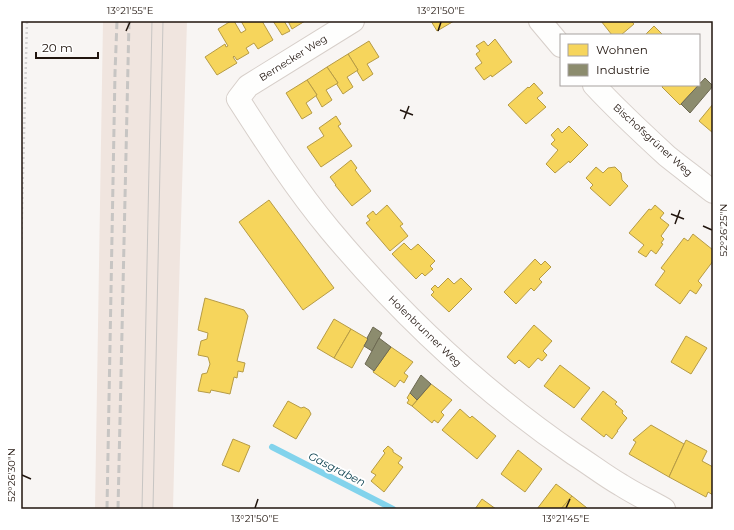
<svg xmlns="http://www.w3.org/2000/svg" width="734" height="530" font-family="Montserrat,sans-serif">
<rect width="100%" height="100%" fill="#f8f5f3"/>
<polygon fill="#f0e5df" points="103,21 187,21 176,389 173,509 95,509"/>
<g fill="#f6d55c" stroke="#b69b45">
<polygon points="231,21 234,21 241,33 246,30 241,21 262,21 273,40 258,49 254,43 246,48 249,53 237,60 234,56 233,57 237,63 217,75 205,57 225,44 226,47 228,46 218,29"/>
<polygon points="273,21 284,21 290,31 282,35"/>
<polygon points="288,21 305,21 292,29"/>
<polygon points="431,21 454,21 437,31"/>
<polygon points="601,21 631,21 634,24 621,35 612,35"/>
<polygon points="654,26 663,35 645,35"/>
<polygon points="495,39 512,62 492,77 491,75 484,80 475,68 482,63 476,54 480,51 476,46 484,41 488,46"/>
<polygon points="369,41 379,57 367,64 373,74 363,81 357,71 358,70 348,54"/>
<polygon points="348,54 358,70 347,77 353,87 343,94 336,83 338,83 327,67"/>
<polygon points="327,67 338,83 326,90 332,100 322,107 316,96 317,95 307,80"/>
<polygon points="307,80 317,95 306,103 312,113 302,119 286,93"/>
<polygon points="699,81 701,83 680,105 662,87 663,85 699,85"/>
<polygon points="534,83 543,93 537,98 546,107 526,124 508,105 528,87 529,88"/>
<polygon points="713,104 713,133 699,121"/>
<polygon points="336,116 341,124 338,126 352,146 321,167 307,147 324,136 319,128"/>
<polygon points="569,126 588,145 570,163 569,161 555,173 546,164 558,150 551,144 555,140 551,135 558,128 562,133"/>
<polygon points="351,160 357,168 355,170 371,191 352,206 335,185 336,185 330,177"/>
<polygon points="596,167 603,173 608,168 615,167 621,173 622,180 628,186 610,206 590,188 593,185 586,178"/>
<polygon points="269,200 334,288 303,310 239,222"/>
<polygon points="387,205 403,224 400,226 408,236 390,251 366,223 370,220 367,216 373,211 376,215"/>
<polygon points="655,205 664,213 660,218 669,225 661,236 664,239 661,243 663,244 656,254 651,250 646,257 638,252 644,245 629,233 649,209 651,210"/>
<polygon points="693,234 713,250 713,261 698,281 702,285 696,294 690,290 680,304 655,285 665,271 661,268 684,238 688,241"/>
<polygon points="404,243 411,250 418,244 435,261 430,266 433,269 425,276 422,273 416,279 392,254"/>
<polygon points="535,259 541,265 545,261 551,267 539,279 542,282 534,291 531,288 516,304 504,292"/>
<polygon points="448,278 454,284 461,278 472,289 449,312 431,295 434,292 431,289 435,285 438,288"/>
<polygon points="205,298 244,310 248,316 237,361 245,363 243,372 238,371 237,378 234,377 230,394 211,390 210,393 198,391 202,374 207,373 210,364 208,357 198,355 201,341 207,339 208,333 198,330"/>
<polygon points="334,319 351,329 334,358 317,348"/>
<polygon points="534,325 552,341 543,351 547,355 542,361 538,358 529,368 519,360 515,364 507,357"/>
<polygon points="351,329 368,339 352,368 334,358"/>
<polygon points="686,336 707,348 691,374 671,362"/>
<polygon points="391,347 413,362 404,373 408,376 404,383 400,380 395,387 373,372"/>
<polygon points="560,365 590,388 574,408 544,386"/>
<polygon points="431,384 452,400 441,412 444,415 438,423 434,420 432,423 412,406"/>
<polygon points="603,391 617,402 615,404 623,411 622,413 627,418 617,431 618,431 612,439 606,434 604,437 581,419"/>
<polygon points="410,393 417,400 412,406 407,403 409,400 407,398"/>
<polygon points="288,401 301,408 304,407 309,410 311,414 296,439 273,426"/>
<polygon points="460,409 470,418 472,416 496,436 477,459 442,430"/>
<polygon points="651,425 684,444 669,477 629,454 636,442 633,440"/>
<polygon points="233,439 250,446 239,472 222,465"/>
<polygon points="686,440 707,451 702,461 713,467 713,495 708,492 706,497 669,477"/>
<polygon points="388,446 393,450 393,452 402,458 398,463 403,467 384,492 371,481 376,475 371,472 385,453 383,451"/>
<polygon points="518,450 542,469 525,492 501,474"/>
<polygon points="556,484 572,496 561,509 537,509"/>
<polygon points="572,496 587,508 586,509 561,509"/>
<polygon points="482,499 496,509 475,509"/>
</g>
<g fill="#8c8c6e" stroke="#6c6851">
<polygon points="705,78 713,86 690,113 681,104"/>
<polygon points="373,327 382,333 372,351 364,346 368,339 367,338"/>
<polygon points="379,338 391,347 374,371 365,364"/>
<polygon points="421,375 431,384 417,400 410,393"/>
</g>
<g fill="none" stroke-linecap="round" stroke-linejoin="round">
<polyline stroke="#82d3ec" stroke-width="6" points="272,447 393,509"/>
<defs>
<g id="minor">
<path d="M 353,21 L 248,86 L 238,99 C 267,144 296,189 330,230 C 401,315 482,391 574,454 C 590,464 605,476 621,485 C 635,494 650,501 664,509"/>
<polyline points="540,21 561,46"/>
<path d="M 594,85 C 617,110 642,133 667,156 C 682,168 698,180 713,192"/>
</g>
</defs>
<use href="#minor" stroke="#d7cfca" stroke-width="24"/>
<polyline stroke="#d5d2d2" stroke-width="2.5" stroke-dasharray="2 3" stroke-linecap="butt" points="21,249 27,21"/>
<use href="#minor" stroke="#fefefd" stroke-width="22"/>
<g stroke="#c7c5c3" stroke-width="1">
<polyline points="142,509 152,21"/>
<polyline points="153,509 163,21"/>
</g>
<g stroke="#c7c5c3" stroke-width="3" stroke-dasharray="8 4" stroke-linecap="butt">
<polyline points="107,509 115,73 117,21"/>
<polyline points="118,509 129,21"/>
</g>
</g>
<path fill="none" stroke="#21150e" stroke-width="1.5" d="M 126,31 L 130,22M 438,31 L 441,22M 400,110 L 413,115M 404,119 L 409,106M 671,214 L 684,219M 675,224 L 680,210M 703,226 L 712,230M 22,475 L 31,479M 255,508 L 258,499M 566,508 L 570,499"/>
<g text-anchor="middle" dominant-baseline="central" stroke-width="4" stroke-linejoin="round" paint-order="stroke">
<g font-size="10" fill="#21150e" stroke="#fff">
<text transform="translate(293 58) rotate(-32)">Bernecker Weg</text>
<text transform="translate(653 140) rotate(42)">Bischofsgrüner Weg</text>
<text transform="translate(425 331) rotate(44)">Holenbrunner Weg</text>
</g>
<g font-size="11" font-style="italic" fill="#053c4b" stroke="#fff">
<text transform="translate(337 469) rotate(27)">Gasgraben</text>
</g>
</g>
<rect width="734" height="530" fill="none" stroke="#ffffff" stroke-width="44"/>
<rect x="560" y="34" width="140" height="52" fill="#ffffff" stroke="#a6a19f"/>
<rect x="568" y="44" width="20" height="12" fill="#f6d55c" stroke="#a6a19f"/>
<text x="596" y="54" font-size="12" fill="#21150e">Wohnen</text>
<rect x="568" y="64" width="20" height="12" fill="#8c8c6e" stroke="#a6a19f"/>
<text x="596" y="74" font-size="12" fill="#21150e">Industrie</text>
<path d="M36 52v6h62v-6" fill="none" stroke="#21150e" stroke-width="2"/>
<text x="42" y="52" font-size="12" fill="#21150e" stroke="#ffffff" stroke-width="3" paint-order="stroke">20 m</text>
<rect x="22" y="22" width="690" height="486" fill="none" stroke="#21150e" stroke-width="1.5"/>
<g font-size="10" text-anchor="middle" fill="#21150e">
<text x="130" y="14">13°21'55"E</text>
<text x="441" y="14">13°21'50"E</text>
<text transform="translate(723 230) rotate(-90)" y="4">52°26'25"N</text>
<text transform="translate(11 475) rotate(-90)" y="4">52°26'30"N</text>
<text x="255" y="522">13°21'50"E</text>
<text x="566" y="522">13°21'45"E</text>
</g>
</svg>
